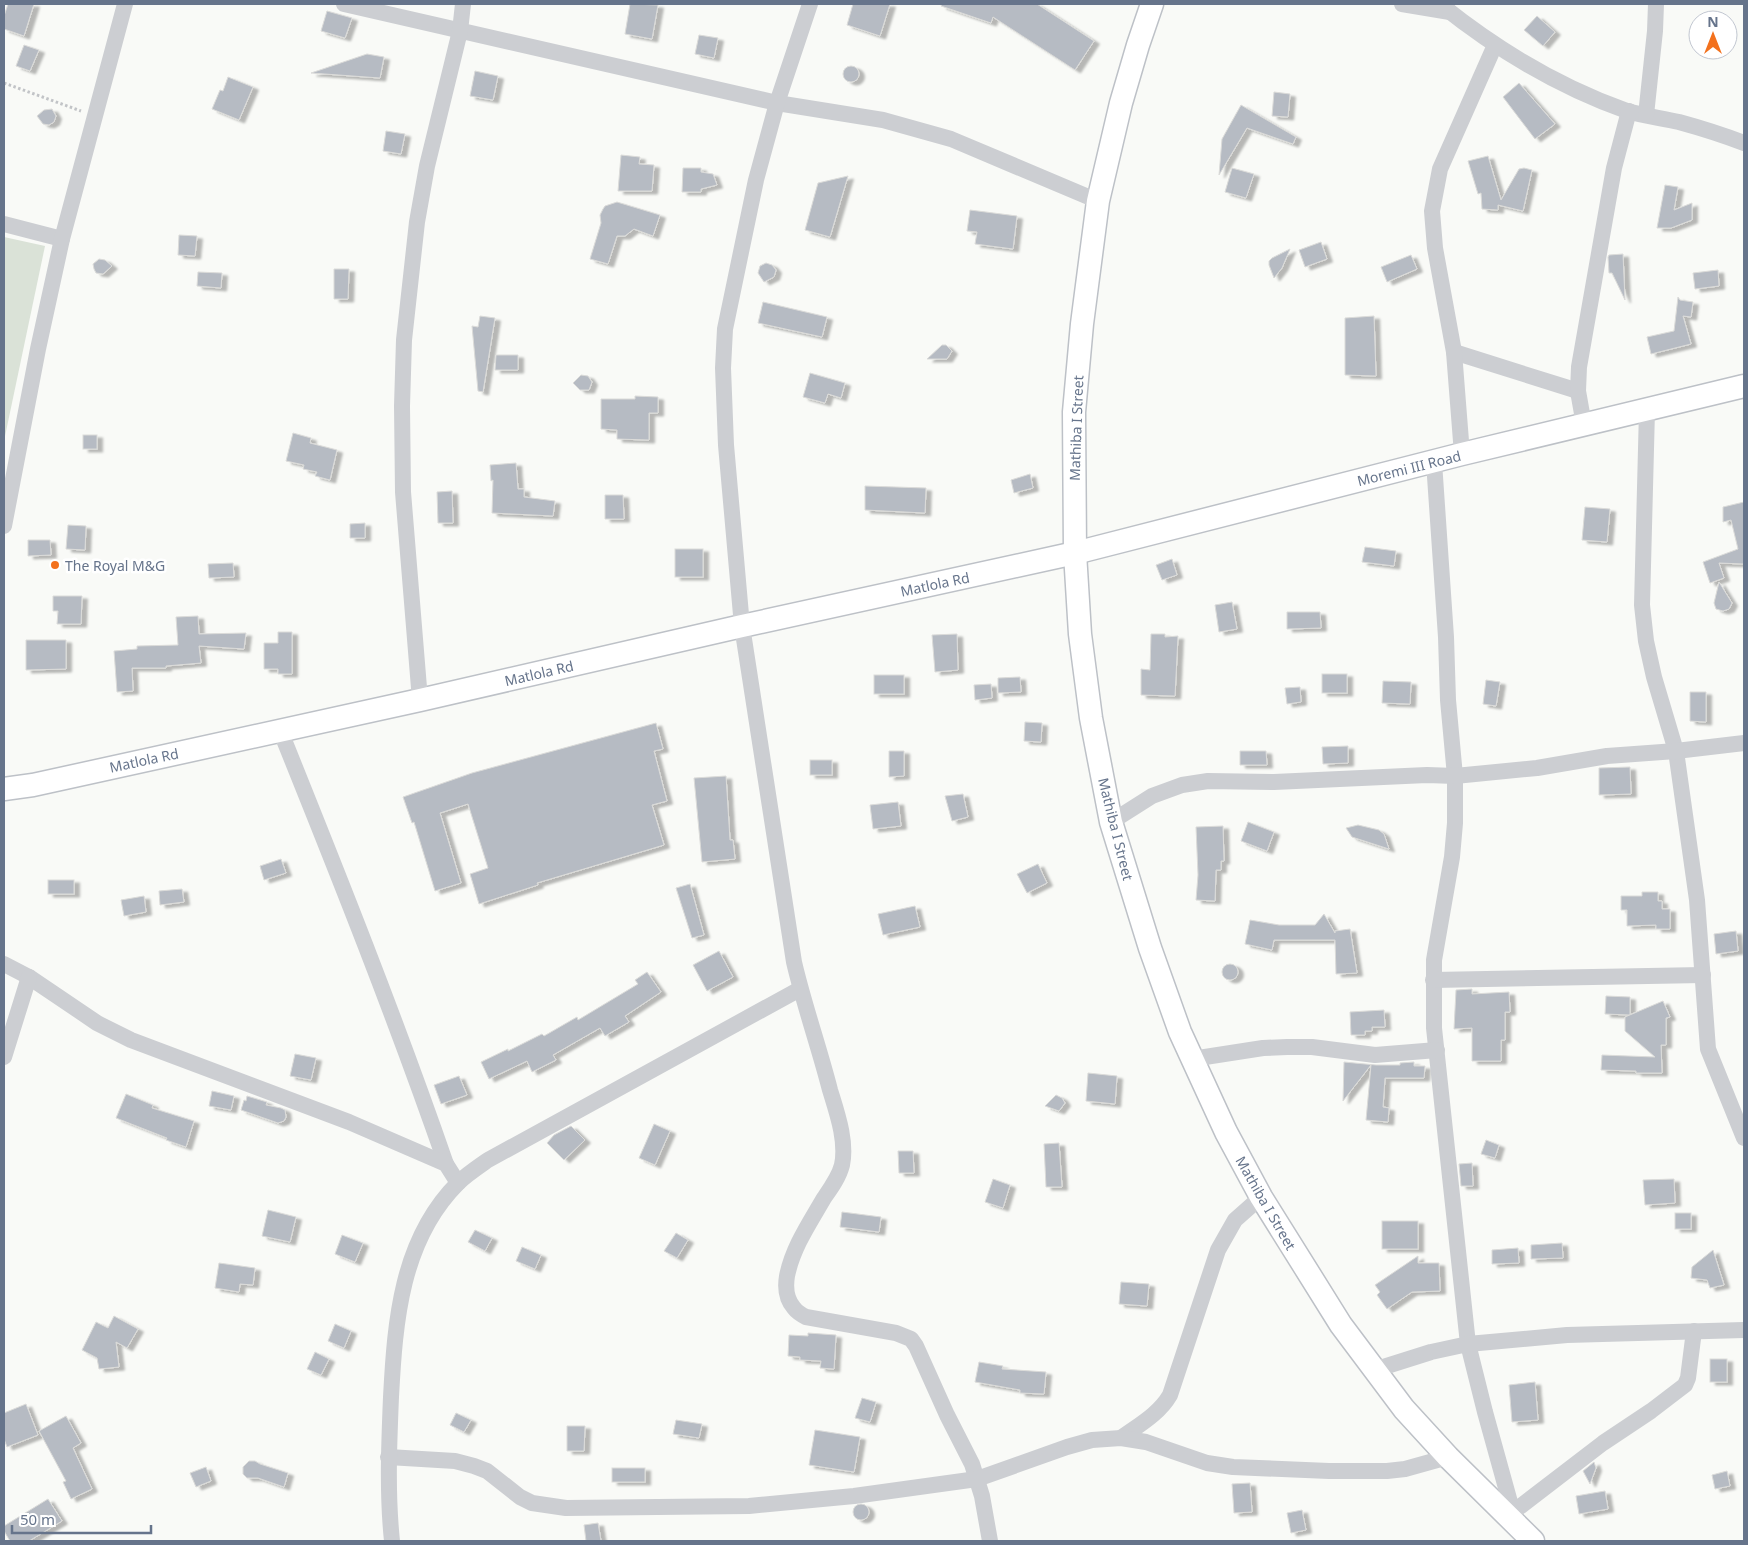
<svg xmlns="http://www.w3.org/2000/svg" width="1748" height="1545" font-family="'Noto Sans',sans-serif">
<defs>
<filter id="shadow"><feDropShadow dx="5.5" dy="3" stdDeviation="1" flood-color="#0004"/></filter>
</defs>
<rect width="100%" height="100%" fill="#f9faf7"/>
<polygon fill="#dae2d7" points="4,237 45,246 4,441"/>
<g fill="#b6bbc3" stroke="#dbdbd9" filter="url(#shadow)">
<polygon points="8,4 34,4 24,36 4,29 4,16"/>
<polygon points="630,4 658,5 652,39 625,34"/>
<polygon points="853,4 890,4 880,36 847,25"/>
<polygon points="942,4 1037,4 1094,41 1075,70 993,17 991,23 941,6"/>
<polygon points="327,11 352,18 345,38 321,31"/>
<polygon points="1537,16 1555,32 1543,46 1524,30"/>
<polygon points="699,35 718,38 714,58 695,54"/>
<polygon points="24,45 39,50 30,71 16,66"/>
<polygon points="367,54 384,57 380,78 311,73"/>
<circle cx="851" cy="74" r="8"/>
<polygon points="475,71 498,76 493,100 470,96"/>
<polygon points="228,77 253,87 239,120 212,109 220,90 223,91"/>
<polygon points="1519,83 1555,124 1535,139 1503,97"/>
<polygon points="1274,92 1290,94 1288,117 1272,116"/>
<polygon points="1241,105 1296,137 1293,144 1247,128 1219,175 1222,139"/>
<polygon points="52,109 56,116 54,122 49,125 43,124 37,116 44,110"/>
<polygon points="386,131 405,134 401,154 383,151"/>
<polygon points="621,155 640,157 639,164 654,165 652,191 618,191"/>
<polygon points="1488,156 1501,200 1519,169 1524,168 1532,170 1523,211 1498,205 1498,210 1482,209 1481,193 1478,194 1468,161"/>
<polygon points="683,168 701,168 701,172 713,174 717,185 701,189 701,192 682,192"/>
<polygon points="1232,168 1254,174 1246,198 1225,192"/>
<polygon points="848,176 830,237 805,230 818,183"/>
<polygon points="1665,185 1678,187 1674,210 1692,203 1692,220 1671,228 1657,228"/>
<polygon points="617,202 660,215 653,236 634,229 625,236 617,236 608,264 590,259 601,223 600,215 603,209 605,206"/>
<polygon points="970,210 1017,216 1013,249 975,244 977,232 967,231"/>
<polygon points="179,235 197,236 195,256 178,255"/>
<polygon points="1321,242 1327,259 1305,267 1299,250"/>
<polygon points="1290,249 1282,268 1274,278 1269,265 1269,261 1272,258"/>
<polygon points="1623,254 1625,300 1612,273 1609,273 1608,257 1609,255"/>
<polygon points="1411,255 1417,269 1387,282 1381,267"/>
<polygon points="99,259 105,260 112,266 103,274 96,273 94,269 93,264"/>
<polygon points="766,263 772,265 776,270 774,277 764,282 758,273 760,266"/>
<polygon points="334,269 349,269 348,299 334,299"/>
<polygon points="1718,270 1719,286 1695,289 1693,273"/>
<polygon points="198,272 222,273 221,288 197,286"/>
<polygon points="1678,297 1680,300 1693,302 1691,317 1683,316 1691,344 1651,354 1647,337 1674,331"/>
<polygon points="763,302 827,317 822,337 758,323"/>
<polygon points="480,316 495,318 483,392 478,391 472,326 478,327"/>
<polygon points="1374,316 1376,376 1345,375 1345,318"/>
<polygon points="942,345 946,345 952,351 947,359 927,359"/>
<polygon points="496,355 518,355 518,370 495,370"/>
<polygon points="810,373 845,383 841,398 828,394 825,403 803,397"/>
<polygon points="581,375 588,376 592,382 589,390 580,390 573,383"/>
<polygon points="635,396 658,397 658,413 649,413 649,440 617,439 617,430 601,429 601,399 635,399"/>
<polygon points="293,433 311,438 310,443 337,450 330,480 315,476 317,472 303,469 304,465 286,461"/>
<rect x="83" y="435" width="14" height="14"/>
<polygon points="516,463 518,489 524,489 524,497 555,501 553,516 492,513 493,480 491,481 490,465"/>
<polygon points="1030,474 1033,488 1014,493 1011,480"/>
<polygon points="865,486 926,488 925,513 865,510"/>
<polygon points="452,491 453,523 438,523 437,492"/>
<polygon points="605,495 623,495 624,519 605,519"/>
<polygon points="1744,502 1744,564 1719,563 1724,578 1710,583 1703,562 1738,549 1731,520 1723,522 1723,507"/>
<polygon points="1585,507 1610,509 1607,542 1582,540"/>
<polygon points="365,523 365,538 350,538 350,524"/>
<polygon points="68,525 86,526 85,550 66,549"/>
<polygon points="28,540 50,540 51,555 28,556"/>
<polygon points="1365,547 1396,551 1394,566 1362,562"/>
<rect x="675" y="549" width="28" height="28"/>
<polygon points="1172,559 1177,575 1162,580 1156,565"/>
<polygon points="233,563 234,577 209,578 208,564"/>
<polygon points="1719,582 1732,603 1729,609 1723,611 1716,609 1714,603"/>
<polygon points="53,596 82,596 81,624 57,624 58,611 53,611"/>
<polygon points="1232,602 1237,629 1219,632 1215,605"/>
<polygon points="1287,612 1320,612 1321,628 1287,629"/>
<polygon points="198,616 199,634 246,633 244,649 199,646 201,663 166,666 166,668 132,668 133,691 117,692 114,651 137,649 137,646 178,645 176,617"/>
<polygon points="278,632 292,632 292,674 278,674 278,669 264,669 264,643 278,643"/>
<polygon points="957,634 958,670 935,672 932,635"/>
<polygon points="1151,634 1165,634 1165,637 1178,636 1175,696 1141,695 1141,669 1150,670"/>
<polygon points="26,640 66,640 66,669 26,670"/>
<rect x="1322" y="674" width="25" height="19"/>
<rect x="874" y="675" width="30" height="19"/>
<polygon points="1020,677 1021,692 998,693 998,678"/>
<polygon points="1486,680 1500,682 1496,706 1483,704"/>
<polygon points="1383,681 1411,682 1410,704 1382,703"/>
<polygon points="991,684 992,698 975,700 974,685"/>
<polygon points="1300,687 1301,702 1287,704 1285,688"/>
<polygon points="1690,692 1706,692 1706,722 1690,721"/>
<polygon points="1025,722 1042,723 1041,742 1024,741"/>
<polygon points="656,723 663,749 654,751 667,801 652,805 664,845 537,883 538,885 479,904 470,874 488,868 468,804 440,813 461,883 435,891 414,822 412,823 403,797 472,773"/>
<polygon points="1348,746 1348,763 1323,764 1322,747"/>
<polygon points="889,751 904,751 904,776 889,777"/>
<polygon points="1240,751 1266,751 1267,765 1240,765"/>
<rect x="810" y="760" width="22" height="15"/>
<polygon points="1630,767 1631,794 1599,795 1599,768"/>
<polygon points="726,776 730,840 733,840 735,859 702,862 694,778"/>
<polygon points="963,794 968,817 952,821 945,796"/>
<polygon points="898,802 901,826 873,829 870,805"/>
<polygon points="1248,822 1274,832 1267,851 1241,841"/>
<polygon points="1358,825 1379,830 1384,834 1389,849 1352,837 1346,828"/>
<polygon points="1223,826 1224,861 1221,861 1221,870 1216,870 1215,901 1196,900 1198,875 1196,827"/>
<polygon points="281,859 286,873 264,880 260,866"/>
<polygon points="1038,864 1047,883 1027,893 1017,874"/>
<rect x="48" y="880" width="26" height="14"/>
<polygon points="690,884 704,935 692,938 676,888"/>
<polygon points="182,889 184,902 160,905 159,891"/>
<polygon points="1642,892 1658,892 1658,901 1662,901 1662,909 1670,909 1670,929 1656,929 1656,925 1627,926 1627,910 1621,910 1621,896 1642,896"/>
<polygon points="144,896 146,912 124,916 121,900"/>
<polygon points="915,906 920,927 883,935 878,914"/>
<polygon points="1324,914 1335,933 1335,931 1350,929 1357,973 1336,974 1335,940 1274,940 1272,950 1245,944 1250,920 1279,925 1315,925"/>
<polygon points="1736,931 1738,951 1716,954 1714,934"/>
<polygon points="719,951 733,977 707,991 693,965"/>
<circle cx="1230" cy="972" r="8"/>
<polygon points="647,972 661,992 625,1016 629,1022 605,1036 600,1028 553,1055 556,1060 532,1072 527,1061 489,1079 481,1062 508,1049 508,1051 542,1034 544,1036 577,1017 578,1020 638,984 635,980"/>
<polygon points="1472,989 1472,994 1509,992 1510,1012 1505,1012 1505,1040 1501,1040 1501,1061 1472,1061 1472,1028 1454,1029 1456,990"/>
<polygon points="1606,996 1630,997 1630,1015 1605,1014"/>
<polygon points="1663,1001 1670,1017 1666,1018 1666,1045 1661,1045 1662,1073 1636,1073 1636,1071 1601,1070 1602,1055 1655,1057 1625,1031 1625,1017"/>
<polygon points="1384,1010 1385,1027 1372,1027 1372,1031 1365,1031 1365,1035 1351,1035 1350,1012"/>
<polygon points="295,1054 316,1058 311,1080 290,1076"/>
<polygon points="1344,1062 1376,1065 1400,1065 1400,1063 1414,1062 1414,1066 1425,1066 1424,1078 1385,1078 1383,1107 1389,1108 1388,1122 1366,1120 1371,1065 1343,1101"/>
<polygon points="1088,1073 1117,1076 1115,1104 1086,1101"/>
<polygon points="459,1076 467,1095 441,1104 434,1085"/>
<polygon points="212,1091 234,1096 231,1110 209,1106"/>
<polygon points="126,1094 153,1105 152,1108 194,1121 186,1147 166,1140 167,1138 116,1118"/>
<polygon points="1056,1095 1062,1098 1065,1103 1059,1111 1045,1106"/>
<polygon points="247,1096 267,1102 266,1105 281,1108 285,1110 286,1117 284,1121 278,1123 241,1110 244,1100 246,1101"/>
<polygon points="654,1124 670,1131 655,1165 639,1158"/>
<polygon points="571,1126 585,1140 564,1160 547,1143 554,1135"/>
<polygon points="1486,1140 1499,1145 1495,1158 1481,1154"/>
<polygon points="1059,1143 1062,1187 1046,1187 1044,1144"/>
<polygon points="898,1151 913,1151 914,1173 899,1173"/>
<polygon points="1472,1163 1473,1186 1461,1186 1459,1164"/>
<polygon points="993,1179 1010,1185 1003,1208 985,1202"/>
<polygon points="1674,1179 1675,1203 1645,1205 1643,1180"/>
<polygon points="268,1210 296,1217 290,1242 262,1236"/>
<polygon points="842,1212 881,1217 879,1232 840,1227"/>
<rect x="1675" y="1213" width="16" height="16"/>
<rect x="1382" y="1221" width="36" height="28"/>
<polygon points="475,1230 492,1238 485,1251 468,1242"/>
<polygon points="676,1233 688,1240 677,1258 664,1251"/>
<polygon points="342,1235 363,1243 355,1262 335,1254"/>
<polygon points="1562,1243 1563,1258 1531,1259 1531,1245"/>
<polygon points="522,1247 541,1255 535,1269 516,1261"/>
<polygon points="1518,1248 1519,1263 1492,1264 1492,1250"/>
<polygon points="1713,1250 1724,1285 1710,1288 1707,1280 1691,1278 1692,1267"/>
<polygon points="1418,1256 1418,1263 1439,1263 1440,1291 1412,1292 1387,1309 1377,1295 1380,1292 1375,1285"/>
<polygon points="219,1263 255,1268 253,1285 240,1284 239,1292 215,1288"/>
<polygon points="1121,1282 1149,1284 1147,1306 1119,1304"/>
<polygon points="114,1316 138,1329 127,1348 116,1342 119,1367 99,1369 97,1358 82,1350 96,1322 108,1328"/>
<polygon points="335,1324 351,1331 344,1348 328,1341"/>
<polygon points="808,1333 836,1335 834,1369 820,1368 821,1361 800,1360 800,1357 788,1356 789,1335 808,1336"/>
<polygon points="315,1352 329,1359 321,1375 307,1369"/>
<rect x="1710" y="1359" width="17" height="23"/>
<polygon points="979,1362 1003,1366 1002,1369 1046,1372 1044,1394 1020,1393 1020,1390 975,1382"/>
<polygon points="1535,1382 1538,1420 1512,1422 1509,1385"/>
<polygon points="862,1398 876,1402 870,1422 855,1418"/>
<polygon points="26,1404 38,1435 7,1447 4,1439 4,1413"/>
<polygon points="456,1413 471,1420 464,1432 450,1425"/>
<polygon points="66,1416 81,1443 73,1448 92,1489 71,1499 63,1482 66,1481 39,1431"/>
<polygon points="676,1420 702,1424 699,1438 673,1434"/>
<polygon points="567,1426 585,1426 584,1451 567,1451"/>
<polygon points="815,1430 860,1437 854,1472 809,1465"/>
<polygon points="249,1461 255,1461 260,1464 288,1473 284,1487 258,1478 247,1478 243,1474 243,1467"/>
<polygon points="1594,1462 1596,1468 1590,1484 1583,1471"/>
<polygon points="206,1467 211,1481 196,1487 190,1473"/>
<rect x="612" y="1468" width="33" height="14"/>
<polygon points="1727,1471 1730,1486 1715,1489 1712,1475"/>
<polygon points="1250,1483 1252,1512 1234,1513 1232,1484"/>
<polygon points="1605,1491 1608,1509 1579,1514 1576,1496"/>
<polygon points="48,1499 62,1521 29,1541 10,1541 4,1531 4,1526"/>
<circle cx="861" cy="1512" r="8"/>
<polygon points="1302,1510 1306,1530 1291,1533 1287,1513"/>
<polygon points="598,1523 601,1541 586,1541 584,1525"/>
</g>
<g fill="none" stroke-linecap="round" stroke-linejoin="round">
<defs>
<g id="secondary">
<polyline points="1152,4 1138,45 1121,103 1098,201 1082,324 1074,412 1075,553 1080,634 1091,718 1111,822 1150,948 1180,1032 1226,1132 1261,1197 1341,1325 1404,1409 1448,1457 1533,1541"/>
<polyline points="4,789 33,785 420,700 742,626 1075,553 1462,454 1744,386"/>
</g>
</defs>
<use href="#secondary" stroke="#bdc1c7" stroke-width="25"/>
<polyline stroke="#c2c4c7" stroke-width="3" stroke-dasharray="2.5 2.5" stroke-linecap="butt" points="4,83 81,111"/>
<g stroke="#ccced2" stroke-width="16">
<polyline points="344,4 777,103 883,120 951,139 1098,201"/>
<path d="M 810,4 L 777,103 L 756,180 L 725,329 L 723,368 L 726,445 L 742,626 L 794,962 C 804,1005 819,1047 830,1090 C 837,1113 847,1141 842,1165 C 839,1177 831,1188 824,1198 C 809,1224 793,1247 787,1276 C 785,1288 786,1299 794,1308 C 797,1312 802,1315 806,1317 L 896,1333 L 911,1339 L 916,1346 L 947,1415 L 972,1464 L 982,1496 L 990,1541"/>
<polyline points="1402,4 1450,12"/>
<path d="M 1440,4 C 1496,49 1559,87 1627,111 C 1644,116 1662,118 1679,122 C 1701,128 1723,135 1744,143"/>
<polyline points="1646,115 1655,31 1656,4"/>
<polyline points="4,224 62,239"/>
<polyline points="1454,352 1578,391"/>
<polyline points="1647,410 1642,605 1646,641 1654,677 1676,751 1697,900 1708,1049 1744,1138"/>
<polyline points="1584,425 1578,391 1579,367 1614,168 1629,111"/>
<polyline points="1462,454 1454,352 1435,248 1432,211 1440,169 1495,45"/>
<polyline points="1434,462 1446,637 1448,700 1455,776 1455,823 1452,857 1434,960 1434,1028 1468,1344 1485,1412 1516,1524"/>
<polyline points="4,526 38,349 62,239 125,4"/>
<polyline points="420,700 403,492 402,406 404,340 417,222 427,166 460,31 463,4"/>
<path d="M 280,730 C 338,874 395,1017 446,1164"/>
<polyline points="1111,822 1152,796 1182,785 1208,781 1274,782 1427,775 1455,776 1537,768 1607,756 1676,751 1744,743"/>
<polyline points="4,964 29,977 97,1023 131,1040 349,1122 446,1164 458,1183"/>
<polyline points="1433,980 1703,975"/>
<polyline points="4,1057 29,977"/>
<polyline points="1192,1059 1263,1048 1287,1047 1312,1047 1375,1055 1437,1050"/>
<polyline points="1374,1370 1431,1352 1468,1344 1567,1335 1744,1330"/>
<path d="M 1121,1438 C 1139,1425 1159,1414 1170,1395 L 1218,1250 L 1235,1220 L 1261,1197"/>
<polyline points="388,1457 455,1461 474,1466 487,1471 520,1497 532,1503 566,1508 749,1506 854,1496 977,1479 1067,1447 1092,1440 1121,1438 1146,1442 1207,1463 1233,1467 1329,1471 1387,1471 1405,1469 1448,1457"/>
<polyline points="1513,1512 1603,1443 1651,1411 1685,1385 1688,1378 1694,1331"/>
<path d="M 392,1541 C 387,1493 389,1445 391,1397 C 395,1321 401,1240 458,1183 C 466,1175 478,1167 488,1160 L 800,989"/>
</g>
<use href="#secondary" stroke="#fff" stroke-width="22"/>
</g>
<circle fill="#f3711d" stroke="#fff" stroke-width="2" cx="55" cy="565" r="5"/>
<g text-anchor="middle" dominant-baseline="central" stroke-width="5" stroke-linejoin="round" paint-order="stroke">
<g font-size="14" fill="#66748b" stroke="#fff">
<text transform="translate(1076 428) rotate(-88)">Mathiba I Street</text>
<text transform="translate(1409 468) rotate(-14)">Moremi III Road</text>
<text transform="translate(935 584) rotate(-12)">Matlola Rd</text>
<text transform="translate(539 673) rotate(-13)">Matlola Rd</text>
<text transform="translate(144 760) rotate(-12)">Matlola Rd</text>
<text transform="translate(1116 829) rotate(76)">Mathiba I Street</text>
<text transform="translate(1266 1203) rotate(60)">Mathiba I Street</text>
</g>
<g font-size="14" fill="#66748b" stroke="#fff" text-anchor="start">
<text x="65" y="565">The Royal M&amp;G</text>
</g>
</g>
<rect width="1748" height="1545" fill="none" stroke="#66748b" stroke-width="10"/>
<g transform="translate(1713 35)"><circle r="24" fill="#ffffff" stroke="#c2c7d1"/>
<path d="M0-4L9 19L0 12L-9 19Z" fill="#f3711d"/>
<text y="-8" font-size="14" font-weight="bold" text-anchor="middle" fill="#66748b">N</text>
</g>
<path d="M12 1525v8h139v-8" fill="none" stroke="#66748b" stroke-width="2.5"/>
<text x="20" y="1525" font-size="15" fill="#66748b" stroke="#ffffff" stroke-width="4" paint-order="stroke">50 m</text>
</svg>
